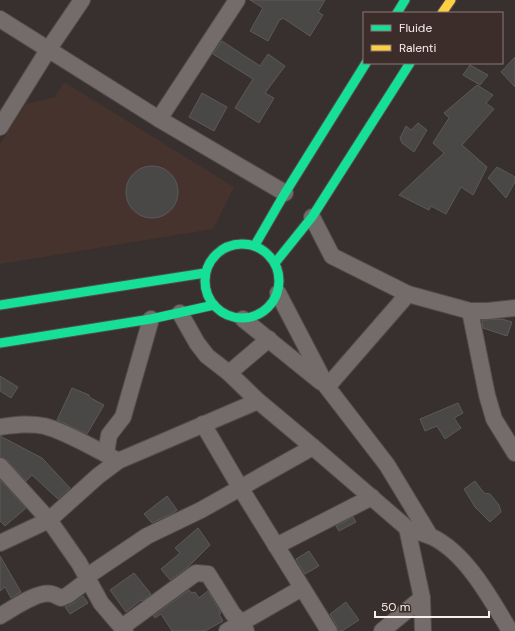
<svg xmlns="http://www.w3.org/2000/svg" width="515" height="631" font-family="'DM Sans',sans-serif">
<rect width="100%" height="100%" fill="#38302e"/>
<polygon fill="#46332d" points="64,82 234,187 213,229 0,264 0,144 26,104 55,97"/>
<g fill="#4a4846" stroke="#5b5a58">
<polygon points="250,0 325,0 318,12 323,15 310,36 283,18 281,20 280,19 268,41 250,31 263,8"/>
<polygon points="222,41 260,66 268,54 285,66 265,93 274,98 259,123 235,108 253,79 213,54"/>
<polygon points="515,57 515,87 501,72"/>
<polygon points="470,65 488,75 480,85 463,75"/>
<polygon points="477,85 493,95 486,103 494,109 462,145 487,167 473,195 461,187 446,214 431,206 429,210 399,195 444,153 433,143 449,118 444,113"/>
<polygon points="202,93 227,107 214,131 189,117"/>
<polygon points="418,123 427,130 414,152 402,143 400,138 406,126 411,130"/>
<circle cx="152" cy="192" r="26"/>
<polygon points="497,167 515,177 515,182 506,198 488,178"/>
<polygon points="502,319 512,322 507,336 483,328 482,320"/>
<polygon points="0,376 18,387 11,398 0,391"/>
<polygon points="72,388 89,395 89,397 104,405 87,434 57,420"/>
<polygon points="458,403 463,413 454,418 461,428 445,439 437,426 425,431 420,419"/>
<polygon points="0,436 42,458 70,488 58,499 32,475 26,481 7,460 0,457"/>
<polygon points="0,480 26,508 5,526 0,521"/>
<polygon points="475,481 484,493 490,494 499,505 501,512 490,522 475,507 464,489"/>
<polygon points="167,496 177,510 173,513 152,523 144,514"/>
<polygon points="353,517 356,522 339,531 336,526"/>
<polygon points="198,528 210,545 187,568 170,580 161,569 180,553 175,548"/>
<polygon points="309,551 319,566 305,574 296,559"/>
<polygon points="0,556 21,592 11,598 5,587 0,591"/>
<polygon points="134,573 151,594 142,601 141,600 126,612 110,590"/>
<polygon points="189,590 192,593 195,592 199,598 208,591 221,613 219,614 223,621 205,631 172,631 161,614 155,618 153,616"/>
<polygon points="83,596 88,603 70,614 65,607 74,603"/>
<polygon points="346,602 359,620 342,631 338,631 337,626 330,614"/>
</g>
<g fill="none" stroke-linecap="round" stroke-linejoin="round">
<defs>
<g id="street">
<polyline points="0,19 159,119 285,193"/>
<polyline points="159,119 237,0"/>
<polyline points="0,127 48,50 82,0"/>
<polyline points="312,217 332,256 408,294 470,311 487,311 515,308"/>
<path d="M 278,293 L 327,387 L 387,465 L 430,536 C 465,551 491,599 510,631"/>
<polyline points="470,311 487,395 494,419 515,453"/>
<polyline points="180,313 197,343 207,356 229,373 258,401 313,447 407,528 430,536"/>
<polyline points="243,319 321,382"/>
<polyline points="229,373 269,339"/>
<polyline points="327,387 408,294"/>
<polyline points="203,424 241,489 329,631"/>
<path d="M 0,427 C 15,425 29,423 44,426 C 65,431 95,449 115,459"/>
<polyline points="106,454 109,435 123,417 151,319"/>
<polyline points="0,466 49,520 79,563 101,603 125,631"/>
<polyline points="407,528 422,598 423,631"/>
<polyline points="0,543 49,520 98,476 118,461 258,401"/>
<polyline points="276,546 372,497"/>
<polyline points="86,577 147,536 201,510 313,447"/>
<path d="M 0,616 C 12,609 38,590 52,594 C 56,595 58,597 61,598 L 68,595 L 88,580"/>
<polyline points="122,627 196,573 208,574 233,614 242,623 246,631"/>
<polyline points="227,631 302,588"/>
<polyline points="382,631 422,598"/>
</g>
<g id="fast">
<polyline points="397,13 405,0"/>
<circle cx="242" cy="281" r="37"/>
<polyline points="255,245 285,193 366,63"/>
<polyline points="275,263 312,217 410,63"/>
<polyline points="0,305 205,273"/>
<polyline points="0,343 151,319 214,305"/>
</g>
<polyline id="slow" points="442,13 451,0"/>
</defs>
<use href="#street" stroke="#524c4a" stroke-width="18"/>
<use href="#fast" stroke="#524c4a" stroke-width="11"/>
<use href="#slow" stroke="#524c4a" stroke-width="11"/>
<use href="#street" stroke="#736c6a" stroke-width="16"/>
<use href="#fast" stroke="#16e098" stroke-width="9"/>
<use href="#slow" stroke="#ffcf43" stroke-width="9"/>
</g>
<rect x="363" y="12" width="140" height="52" fill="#3c2d2a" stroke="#877a77"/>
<rect x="371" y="25" width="20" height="6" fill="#16e098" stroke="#877a77"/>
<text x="399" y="32" font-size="12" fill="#f8eeeb">Fluide</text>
<rect x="371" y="45" width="20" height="6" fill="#ffcf43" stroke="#877a77"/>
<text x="399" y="52" font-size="12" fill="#f8eeeb">Ralenti</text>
<path d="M375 611v6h114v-6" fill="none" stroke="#f8eeeb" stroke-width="2"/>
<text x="381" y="611" font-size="12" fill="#f8eeeb" stroke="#3c2d2a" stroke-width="3" paint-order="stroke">50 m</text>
</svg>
